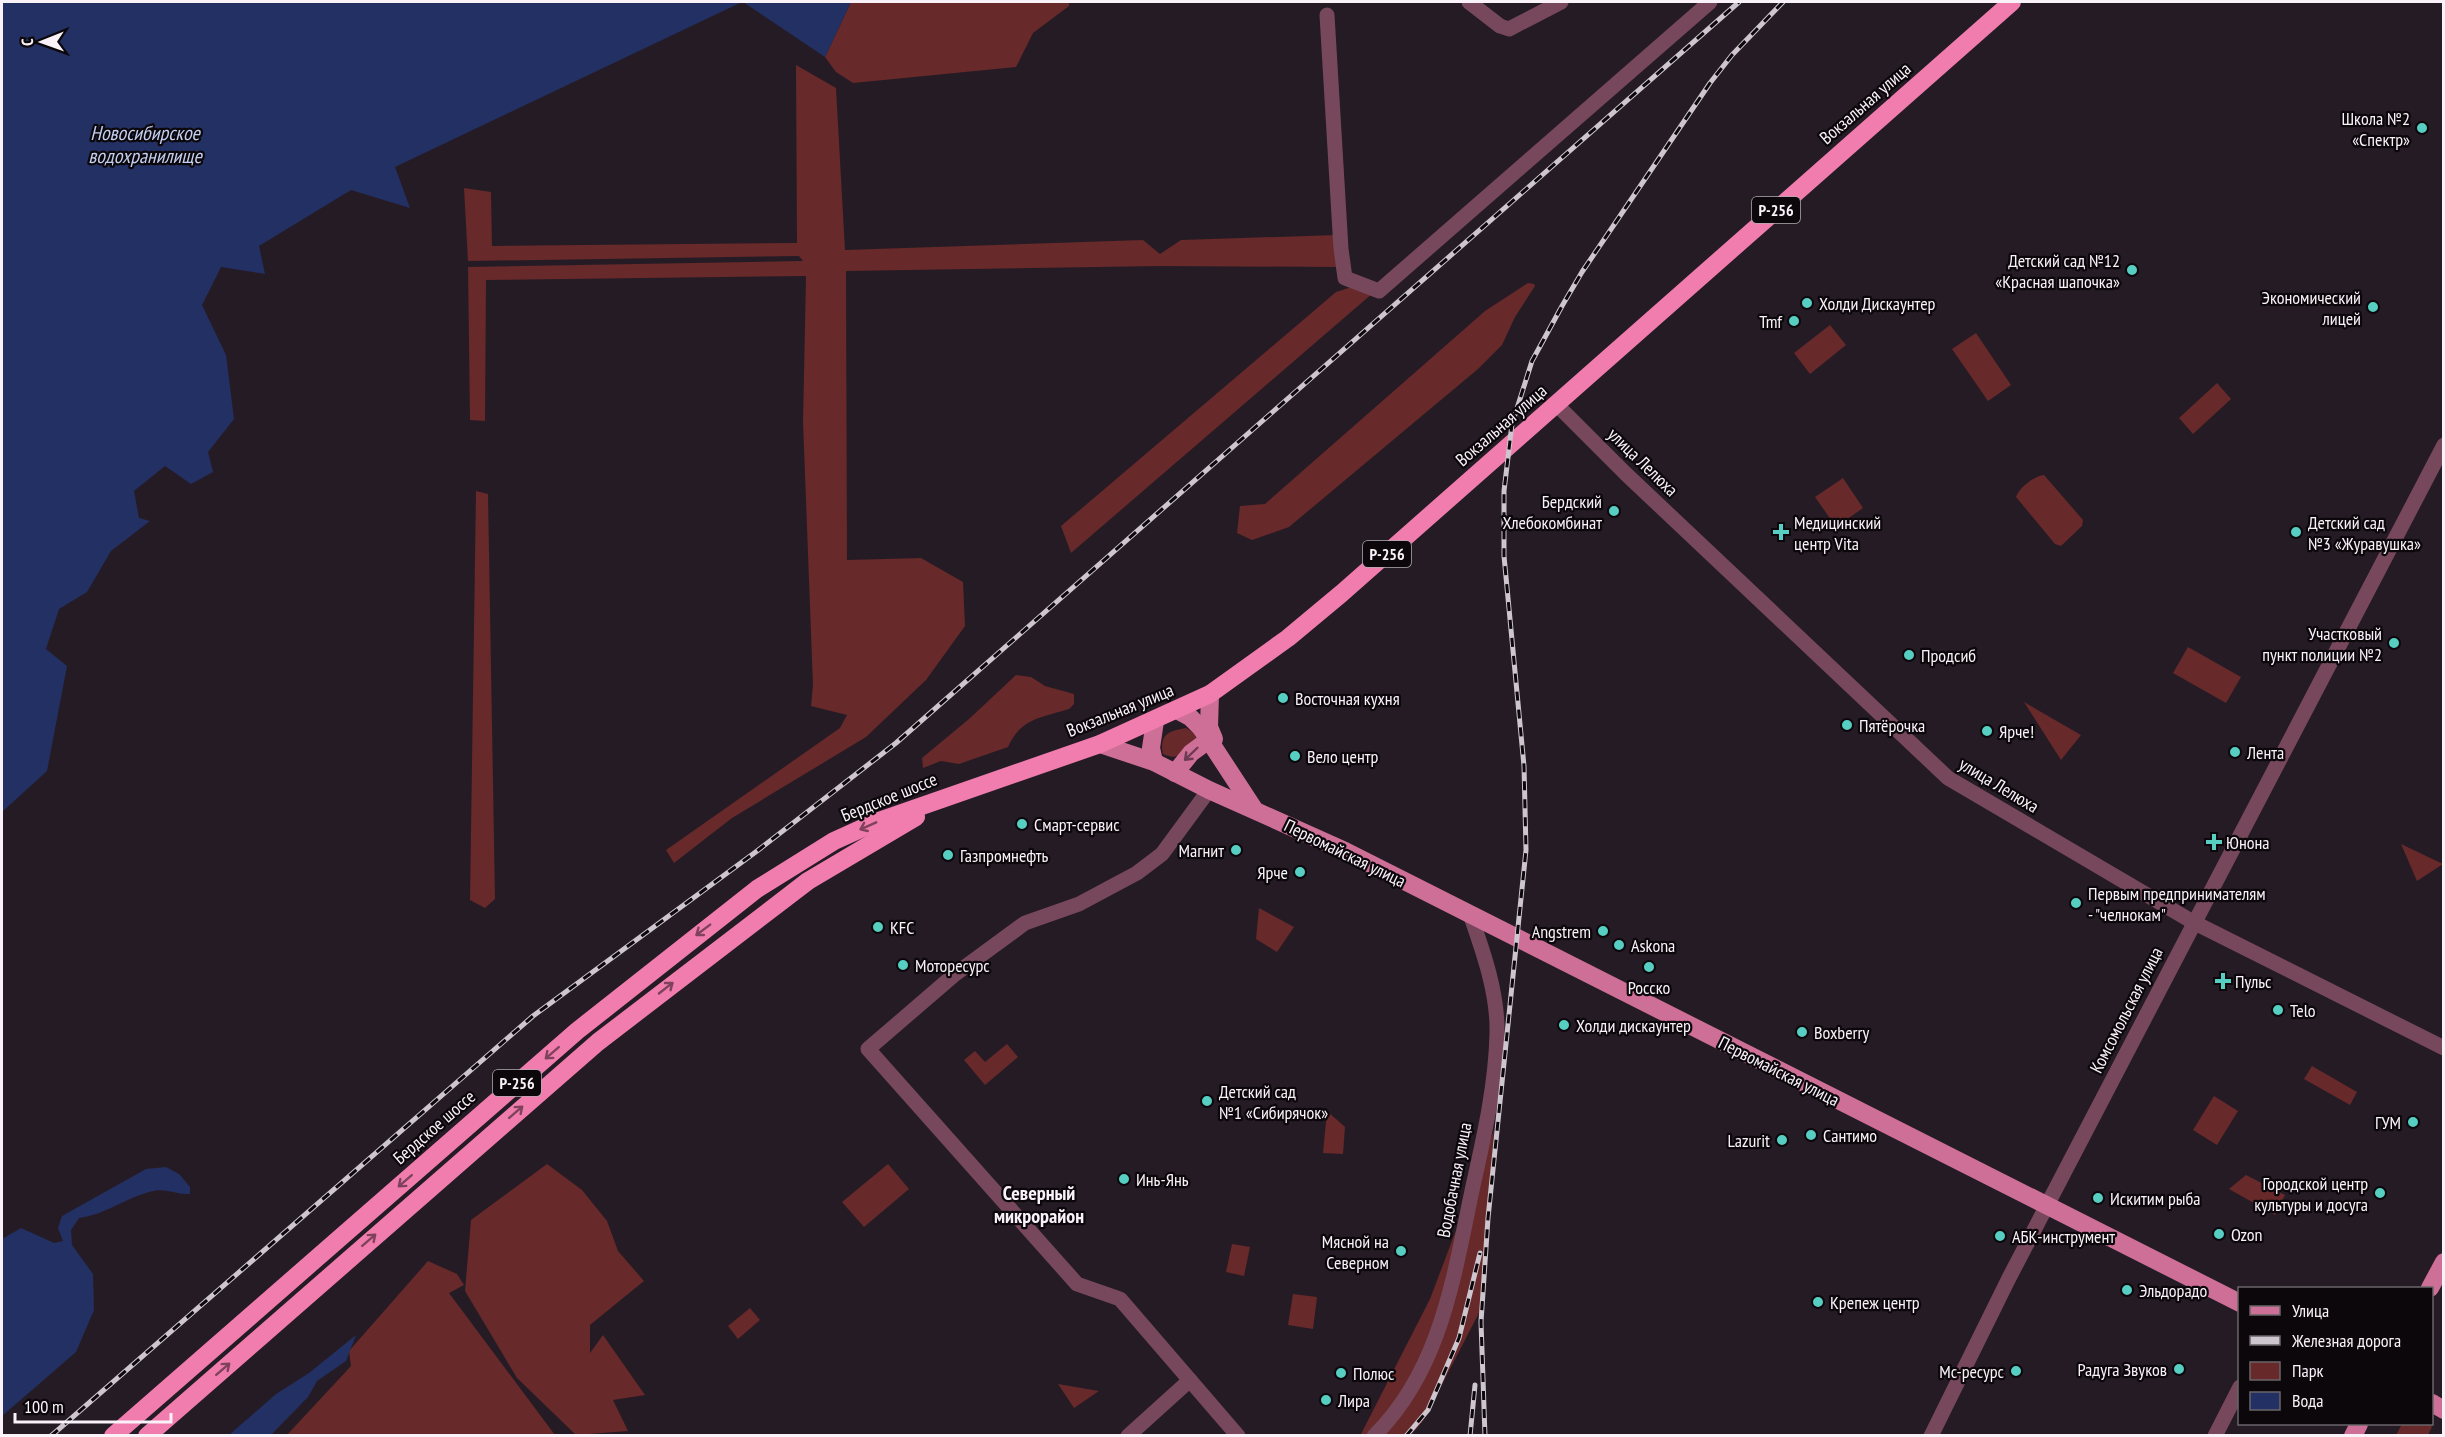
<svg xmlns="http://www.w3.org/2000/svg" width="2445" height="1437" font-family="'PT Sans Narrow',sans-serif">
<rect width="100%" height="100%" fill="#251b25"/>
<g fill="#672929">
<polygon points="851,2 1069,2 1069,6 1033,33 1016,67 853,83 836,72 825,57"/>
<polygon points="796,65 836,88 845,250 1143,240 1160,254 1181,240 1336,235 1337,267 1161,266 846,271 847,560 921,558 963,582 965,626 926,680 866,737 732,818 674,863 666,850 840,728 847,715 811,706 813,685 803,422 806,276 486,280 485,421 470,420 468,267 803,261 799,256 468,261 464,188 491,192 492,246 797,243"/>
<polygon points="1364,283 1373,293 1071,553 1061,526 1336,292"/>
<polygon points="1528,283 1534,284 1535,286 1515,317 1502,345 1478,369 1289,527 1252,540 1237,533 1240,506 1265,504 1485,311"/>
<polygon points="1830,325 1846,345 1810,374 1794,353"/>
<polygon points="1976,333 2011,385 1988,401 1952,349"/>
<polygon points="2217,383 2231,399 2193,434 2179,418"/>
<path d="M 2044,475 L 2083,520 L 2082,526 L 2061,546 L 2055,544 L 2016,497 C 2019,488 2034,476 2044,475 Z"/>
<polygon points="1843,478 1863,508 1836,527 1815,497"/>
<polygon points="476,491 488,494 495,899 485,908 470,900"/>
<polygon points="2188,647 2241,677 2226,703 2173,673"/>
<path d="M 1016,675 L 1031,677 L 1045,686 L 1074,694 L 1074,704 L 1069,709 C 1041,718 1021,718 1008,747 L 959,764 L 941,761 L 923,768 L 922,758 L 969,719 Z"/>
<polygon points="2024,702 2081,735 2061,760"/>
<path d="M 1186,728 L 1194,733 L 1197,740 C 1186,751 1179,762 1163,754 C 1159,734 1169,731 1186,728 Z"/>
<polygon points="2401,844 2443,864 2417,881"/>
<polygon points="1259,908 1294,927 1277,952 1256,939"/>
<polygon points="1007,1044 1018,1057 985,1085 964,1060 975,1051 985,1062"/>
<polygon points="2312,1066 2357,1092 2350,1105 2304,1079"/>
<polygon points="2214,1096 2238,1111 2217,1145 2193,1130"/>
<polygon points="1327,1111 1345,1127 1343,1154 1323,1153"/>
<polygon points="1494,1130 1481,1309 1423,1421 1411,1435 1360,1436 1430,1299"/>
<polygon points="547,1164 582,1190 607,1221 618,1251 644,1281 590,1325 590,1353 603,1335 645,1395 613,1400 628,1431 576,1435 517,1378 465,1291 471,1220"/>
<polygon points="888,1164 909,1189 864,1227 842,1202"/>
<polygon points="2246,1175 2285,1195 2275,1215 2229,1189"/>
<polygon points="1232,1244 1250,1247 1244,1276 1226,1272"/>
<polygon points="428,1261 457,1274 464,1285 449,1293 555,1435 286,1436 351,1366 349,1351"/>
<polygon points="1293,1294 1317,1297 1313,1329 1288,1325"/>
<polygon points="750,1308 760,1320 738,1339 728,1326"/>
<polygon points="1058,1384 1099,1391 1074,1408"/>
<polygon points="2402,1424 2430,1424 2432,1427 2428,1435 2396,1435"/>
</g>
<g fill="#233063">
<polygon points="2,2 742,2 395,167 410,208 351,190 259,246 265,274 221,267 202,305 226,355 234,419 208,452 213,472 191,484 165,466 134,491 139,518 150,521 111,551 87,592 59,609 46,649 67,666 47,771 2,812"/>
<polygon points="743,2 851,2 825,57"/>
<path d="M 166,1167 L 179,1174 L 190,1187 L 190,1194 C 175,1195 165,1187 149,1192 C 124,1199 104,1215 79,1218 L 71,1230 L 72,1245 L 93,1274 L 94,1310 L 76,1352 L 2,1416 L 2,1239 L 21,1228 L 54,1243 L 63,1241 L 58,1228 L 62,1216 L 146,1169 Z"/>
<polygon points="356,1335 346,1361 317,1381 308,1397 271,1435 229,1435 276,1394 309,1373"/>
</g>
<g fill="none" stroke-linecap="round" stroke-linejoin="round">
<g stroke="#77485b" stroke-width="15">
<polyline points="1469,2 1500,26 1509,29 1561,2"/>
<polyline points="1327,15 1341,249 1345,278 1379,291 1710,2"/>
<polyline points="1556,404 1626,474 1948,778 2193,922 2444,1048"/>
<polyline points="1209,790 1162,854 1137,873 1079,904 1025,923 954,975 868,1049 1077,1284 1120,1299 1238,1436"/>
<polyline points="1128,1436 1190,1380"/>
<path d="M 1374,1436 C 1442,1369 1454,1274 1473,1186 C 1484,1137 1496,1084 1497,1033 C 1498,993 1483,951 1470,914"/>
<polyline points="1931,1436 2009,1278 2444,445"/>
<polyline points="2215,1436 2240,1387"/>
</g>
<g stroke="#ce6f97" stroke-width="18">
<polyline points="1210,694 1209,727 1214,739"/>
<polyline points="1177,710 1190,717 1201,728 1254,809"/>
<polyline points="1100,744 1154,762 1209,790 1345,851 2240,1303"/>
<polyline points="1154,762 1151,748 1155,721"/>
<polyline points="1175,773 1191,753 1210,739"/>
<polyline points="2430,1288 2444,1262"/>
<polyline points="2432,1403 2444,1410"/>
<polyline points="2353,1436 2359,1424"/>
</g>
<g stroke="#f17daf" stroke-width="18">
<polyline points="113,1436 577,1031 757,889 834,841 876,822 1100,744 1210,694 1288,638 1342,593 2012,2"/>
<polyline points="147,1436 598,1042 808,881 916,817"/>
</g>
<defs>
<g id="rail">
<polyline points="51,1436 533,1016 757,851 896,743 1739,2"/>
<polyline points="1406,1436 1428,1410 1459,1338 1480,1253"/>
<polyline points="1470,1436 1475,1385"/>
<polyline points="1485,1436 1481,1322 1488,1218 1526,850 1524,766 1504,556 1504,491 1512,424 1532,361 1562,306 1582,272 1710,83 1732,55 1783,2"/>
</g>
</defs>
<use href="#rail" stroke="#cec6ce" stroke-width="5"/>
<use href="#rail" stroke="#0b070b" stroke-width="3" stroke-dasharray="9" stroke-linecap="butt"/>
</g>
<defs><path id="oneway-shaft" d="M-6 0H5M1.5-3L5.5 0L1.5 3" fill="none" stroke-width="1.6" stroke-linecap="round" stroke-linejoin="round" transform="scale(1.5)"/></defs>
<use stroke="#6c3b51" href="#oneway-shaft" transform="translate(1191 754) rotate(136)"/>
<g stroke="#7e425d">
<use href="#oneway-shaft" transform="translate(868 826) rotate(156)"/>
<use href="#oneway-shaft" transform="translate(703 930) rotate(143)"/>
<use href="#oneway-shaft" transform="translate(666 988) rotate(-38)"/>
<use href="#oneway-shaft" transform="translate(552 1053) rotate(139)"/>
<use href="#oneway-shaft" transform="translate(516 1112) rotate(-41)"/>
<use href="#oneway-shaft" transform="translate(405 1181) rotate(139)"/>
<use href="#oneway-shaft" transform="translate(369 1240) rotate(-41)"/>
<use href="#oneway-shaft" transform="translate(223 1369) rotate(-41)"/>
</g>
<g fill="#57cec2" stroke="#0b070b" stroke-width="2">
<circle cx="2422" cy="128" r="6"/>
<circle cx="2132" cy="270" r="6"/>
<circle cx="1807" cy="303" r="6"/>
<circle cx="2373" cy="307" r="6"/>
<circle cx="1794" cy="321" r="6"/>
<circle cx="1614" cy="511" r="6"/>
<path d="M1778 523h6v6h6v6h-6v6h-6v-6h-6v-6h6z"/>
<circle cx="2296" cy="532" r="6"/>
<circle cx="2394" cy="643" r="6"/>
<circle cx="1909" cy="655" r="6"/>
<circle cx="1283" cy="698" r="6"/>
<circle cx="1847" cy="725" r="6"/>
<circle cx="1987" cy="731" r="6"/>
<circle cx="2235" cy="752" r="6"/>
<circle cx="1295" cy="756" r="6"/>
<circle cx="1022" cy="824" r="6"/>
<path d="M2211 833h6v6h6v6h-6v6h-6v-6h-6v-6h6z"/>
<circle cx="1236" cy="850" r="6"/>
<circle cx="948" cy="855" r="6"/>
<circle cx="1300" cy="872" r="6"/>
<circle cx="2076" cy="903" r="6"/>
<circle cx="878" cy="927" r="6"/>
<circle cx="1603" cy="931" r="6"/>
<circle cx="1619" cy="945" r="6"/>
<circle cx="903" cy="965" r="6"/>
<circle cx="1649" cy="967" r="6"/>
<path d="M2220 972h6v6h6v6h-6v6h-6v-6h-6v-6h6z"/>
<circle cx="2278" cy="1010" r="6"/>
<circle cx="1564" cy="1025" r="6"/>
<circle cx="1802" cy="1032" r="6"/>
<circle cx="1207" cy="1101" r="6"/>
<circle cx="2413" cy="1122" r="6"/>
<circle cx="1811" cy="1135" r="6"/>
<circle cx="1782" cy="1140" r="6"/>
<circle cx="1124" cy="1179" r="6"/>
<circle cx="2380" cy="1193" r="6"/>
<circle cx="2098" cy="1198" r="6"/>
<circle cx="2219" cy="1234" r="6"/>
<circle cx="2000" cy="1236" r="6"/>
<circle cx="1401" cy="1251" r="6"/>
<circle cx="2127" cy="1290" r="6"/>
<circle cx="1818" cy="1302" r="6"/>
<circle cx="2179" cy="1369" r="6"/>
<circle cx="2016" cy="1371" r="6"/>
<circle cx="1341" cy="1373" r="6"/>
<circle cx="1326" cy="1400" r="6"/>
</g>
<g text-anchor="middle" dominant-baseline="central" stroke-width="4.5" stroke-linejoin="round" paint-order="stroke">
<g fill="#0b070b" stroke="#b2acb2" stroke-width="1.5">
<rect x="1752" y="197" width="48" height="26" rx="4.5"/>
<rect x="1363" y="541" width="48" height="26" rx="4.5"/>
<rect x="493" y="1070" width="48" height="26" rx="4.5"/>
</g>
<g font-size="16" font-weight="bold" fill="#f9f2f9">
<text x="1776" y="210">Р-256</text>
<text x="1387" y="554">Р-256</text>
<text x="517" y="1083">Р-256</text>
</g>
<g font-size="18" fill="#f9f2f9" stroke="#0b070b">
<text transform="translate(1865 103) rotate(-41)">Вокзальная улица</text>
<text transform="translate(1501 425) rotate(-41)">Вокзальная улица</text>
<text transform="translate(1643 462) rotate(44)">улица Лелюха</text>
<text transform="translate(1120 710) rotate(-22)">Вокзальная улица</text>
<text transform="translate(1999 785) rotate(31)">улица Лелюха</text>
<text transform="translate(889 797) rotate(-22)">Бердское шоссе</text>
<text transform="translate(1345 853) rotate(26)">Первомайская улица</text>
<text transform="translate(2126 1010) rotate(-63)">Комсомольская улица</text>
<text transform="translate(1779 1071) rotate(27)">Первомайская улица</text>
<text transform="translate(434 1127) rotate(-41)">Бердское шоссе</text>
<text transform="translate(1454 1180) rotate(-79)">Водобачная улица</text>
</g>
<g font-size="18" fill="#f9f2f9" stroke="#0b070b" text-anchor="start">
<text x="2410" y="118" text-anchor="end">Школа №2<tspan x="2410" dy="21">«Спектр»</tspan></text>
<text x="2120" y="260" text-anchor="end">Детский сад №12<tspan x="2120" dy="21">«Красная шапочка»</tspan></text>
<text x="2361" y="297" text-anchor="end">Экономический<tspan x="2361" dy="21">лицей</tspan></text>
<text x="1819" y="303">Холди Дискаунтер</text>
<text x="1782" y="321" text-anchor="end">Tmf</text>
<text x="1602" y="501" text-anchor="end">Бердский<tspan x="1602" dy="21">Хлебокомбинат</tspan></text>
<text x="1794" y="522">Медицинский<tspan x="1794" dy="21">центр Vita</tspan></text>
<text x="2308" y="522">Детский сад<tspan x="2308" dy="21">№3 «Журавушка»</tspan></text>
<text x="2382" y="633" text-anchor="end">Участковый<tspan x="2382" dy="21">пункт полиции №2</tspan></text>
<text x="1921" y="655">Продсиб</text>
<text x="1295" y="698">Восточная кухня</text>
<text x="1859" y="725">Пятёрочка</text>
<text x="1999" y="731">Ярче!</text>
<text x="2247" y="752">Лента</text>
<text x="1307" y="756">Вело центр</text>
<text x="1034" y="824">Смарт-сервис</text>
<text x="2226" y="842">Юнона</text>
<text x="1224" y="850" text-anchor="end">Магнит</text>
<text x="960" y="855">Газпромнефть</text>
<text x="1288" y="872" text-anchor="end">Ярче</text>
<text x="2088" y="893">Первым предпринимателям<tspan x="2088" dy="21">- "челнокам"</tspan></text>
<text x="890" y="927">KFC</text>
<text x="1591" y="931" text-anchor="end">Angstrem</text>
<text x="1631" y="945">Askona</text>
<text x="915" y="965">Моторесурс</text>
<text x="2235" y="981">Пульс</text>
<text x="1649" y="987" text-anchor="middle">Росско</text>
<text x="2290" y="1010">Telo</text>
<text x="1576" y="1025">Холди дискаунтер</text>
<text x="1814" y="1032">Boxberry</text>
<text x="1219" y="1091">Детский сад<tspan x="1219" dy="21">№1 «Сибирячок»</tspan></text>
<text x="2401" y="1122" text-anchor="end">ГУМ</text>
<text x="1823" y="1135">Сантимо</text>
<text x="1770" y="1140" text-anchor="end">Lazurit</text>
<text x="1136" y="1179">Инь-Янь</text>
<text x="2368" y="1183" text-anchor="end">Городской центр<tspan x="2368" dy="21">культуры и досуга</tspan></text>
<text x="2110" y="1198">Искитим рыба</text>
<text x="2231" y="1234">Ozon</text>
<text x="2012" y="1236">АБК-инструмент</text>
<text x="1389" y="1241" text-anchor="end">Мясной на<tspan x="1389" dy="21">Северном</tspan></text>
<text x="2139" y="1290">Эльдорадо</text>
<text x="1830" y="1302">Крепеж центр</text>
<text x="2167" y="1369" text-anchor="end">Радуга Звуков</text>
<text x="2004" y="1371" text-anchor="end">Мс-ресурс</text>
<text x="1353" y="1373">Полюс</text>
<text x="1338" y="1400">Лира</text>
</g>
<g font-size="20" font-style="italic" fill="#c3cff0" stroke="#0b070b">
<text x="145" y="133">Новосибирское<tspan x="145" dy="23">водохранилище</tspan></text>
</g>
<g font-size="20" font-weight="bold" fill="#f9f2f9" stroke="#0b070b">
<text x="1039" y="1193">Северный<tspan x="1039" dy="23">микрорайон</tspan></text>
</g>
</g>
<rect width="2445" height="1437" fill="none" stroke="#f9f2f9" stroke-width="6"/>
<rect x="2238" y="1287" width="195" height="138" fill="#0b070b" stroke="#6a656a" stroke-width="1.5"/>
<rect x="2250" y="1306" width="30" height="9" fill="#ce6f97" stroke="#6a656a" stroke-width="1.5"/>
<text x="2292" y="1317" font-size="18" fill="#f9f2f9">Улица</text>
<rect x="2250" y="1336" width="30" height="9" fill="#cec6ce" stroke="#6a656a" stroke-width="1.5"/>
<text x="2292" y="1347" font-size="18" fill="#f9f2f9">Железная дорога</text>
<rect x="2250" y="1362" width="30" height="18" fill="#672929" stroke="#6a656a" stroke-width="1.5"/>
<text x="2292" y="1377" font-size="18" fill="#f9f2f9">Парк</text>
<rect x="2250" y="1392" width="30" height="18" fill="#233063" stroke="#6a656a" stroke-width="1.5"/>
<text x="2292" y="1407" font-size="18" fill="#f9f2f9">Вода</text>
<g transform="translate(42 42) rotate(269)" stroke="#0b070b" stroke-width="4.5" paint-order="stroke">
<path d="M0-4.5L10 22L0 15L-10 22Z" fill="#f9f2f9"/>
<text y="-9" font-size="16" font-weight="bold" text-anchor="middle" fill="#f9f2f9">С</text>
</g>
<path d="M15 1413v9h156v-9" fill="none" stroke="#f9f2f9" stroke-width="3"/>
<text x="24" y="1413" font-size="18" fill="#f9f2f9" stroke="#0b070b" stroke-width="4.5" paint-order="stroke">100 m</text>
</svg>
